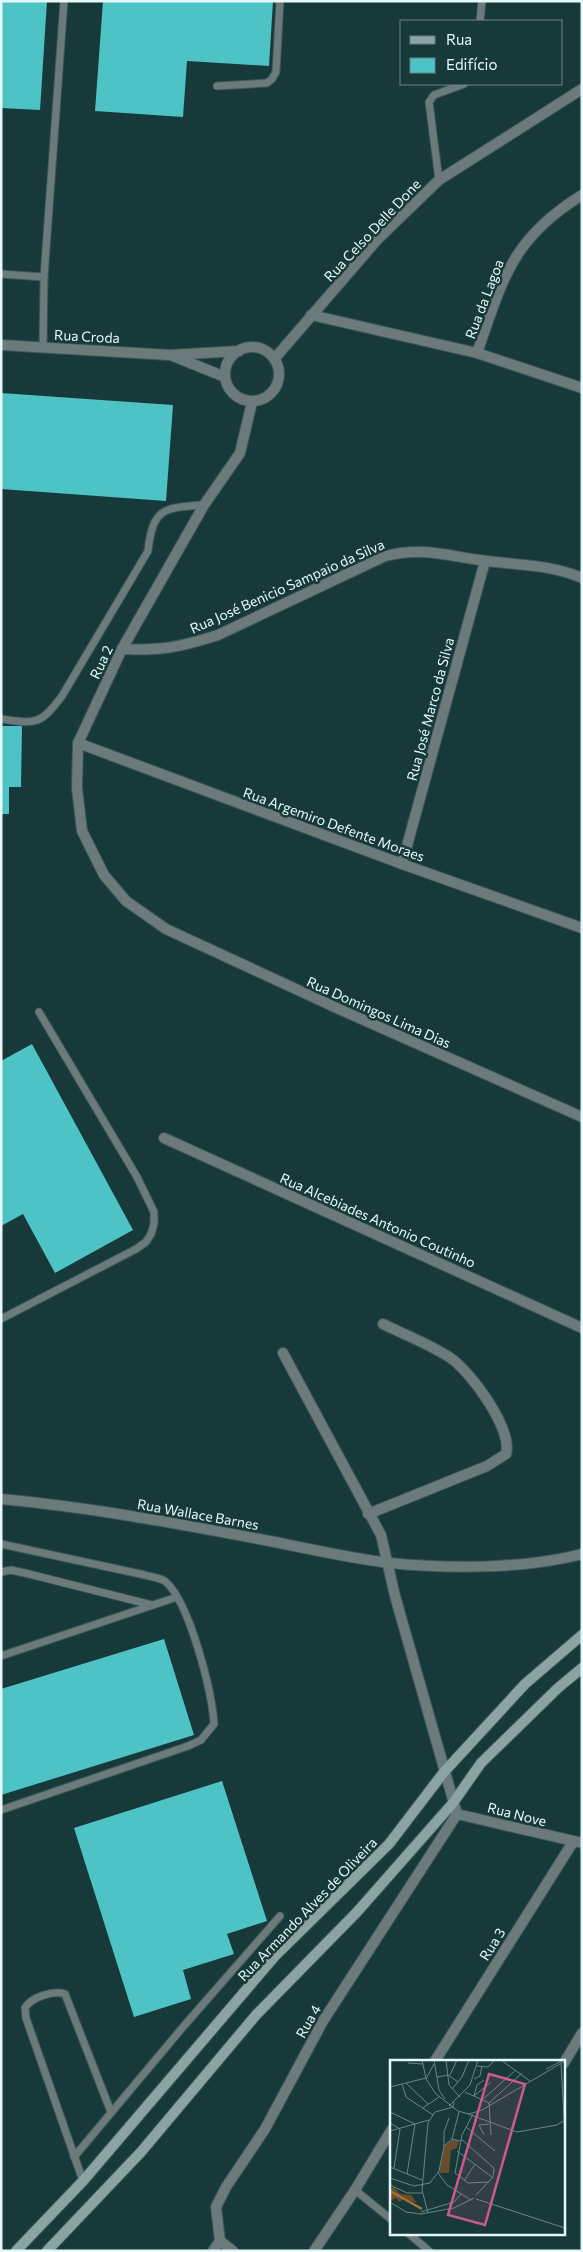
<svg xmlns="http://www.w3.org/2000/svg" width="583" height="2252" font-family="Commissioner,sans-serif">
<rect width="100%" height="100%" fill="#17393a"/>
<g fill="#4ec3c6">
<polygon points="1,1 47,1 40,110 1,108"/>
<polygon points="103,1 273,1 269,66 187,61 183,117 95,111"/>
<polygon points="1,393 173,405 166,501 1,489"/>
<polygon points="1,726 22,726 21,787 9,787 9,814 1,814"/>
<polygon points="32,1044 133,1230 55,1273 23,1214 1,1226 1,1061"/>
<polygon points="164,1639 194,1735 1,1795 1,1689"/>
<polygon points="222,1781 267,1921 227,1934 234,1954 183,1970 191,1999 134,2017 74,1828"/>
</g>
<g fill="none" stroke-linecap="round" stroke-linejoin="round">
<defs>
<g id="lane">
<polyline points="480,21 482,1"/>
<polyline points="217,86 267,83 272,79 276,72 280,1"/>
<polyline points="439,180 429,102 434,95 464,84"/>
<polyline points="1,274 44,277"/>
<polyline points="43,347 44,277 64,1"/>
<path d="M 1,719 C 37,724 40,725 62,696 L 148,551 C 153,507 164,508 204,505"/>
<polyline points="1,1319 136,1249 146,1242 151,1234 154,1224 154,1212 137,1177 39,1012"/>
<path d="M 1,1544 L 145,1575 C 151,1577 162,1578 166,1582 C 190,1604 212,1692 214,1724 L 201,1740 L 188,1746 L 1,1810"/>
<polyline points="1,1572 11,1570 29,1574 152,1605"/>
<polyline points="1,1656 177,1597"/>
<polyline points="74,2157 183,2027 280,1916"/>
<path d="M 83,2181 L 26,2018 L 25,2008 C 31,1997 54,1990 65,1994 L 111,2112"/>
<polyline points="355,2190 392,2220"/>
<polyline points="408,2233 429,2251"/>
</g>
<g id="street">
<polyline points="311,315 477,353 582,388"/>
<polyline points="1,345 170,355 239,351"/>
<circle cx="252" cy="374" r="27"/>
<path d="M 477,353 C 503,279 511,239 582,195"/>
<polyline points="173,356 225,377"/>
<polyline points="275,358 377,240 439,180 582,89"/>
<polyline points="252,402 240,453 204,505 122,649 78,743 77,788 82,831 104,875 126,901 166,929 339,1009 582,1117"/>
<path d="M 122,649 C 160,651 181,647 218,635 L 385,556 C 424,546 450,557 487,561 C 519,565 553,565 582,578"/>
<polyline points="78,743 402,864 582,928"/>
<polyline points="402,864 485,561"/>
<polyline points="164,1138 582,1328"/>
<polyline points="283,1353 381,1535 395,1596 457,1814 582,1843"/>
<path d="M 1,1499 C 88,1507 174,1523 259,1539 C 302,1547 346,1558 390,1563 C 450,1569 523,1569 582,1554"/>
<path d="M 368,1514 L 487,1466 L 506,1454 C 513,1429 470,1370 449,1357 C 429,1344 405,1335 383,1324"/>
<polyline points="435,2061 573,1842"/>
<polyline points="564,2063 582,2033"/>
<polyline points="220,2241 233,2251"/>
<polyline points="213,2251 220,2241 216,2207 226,2187 265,2129 323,2021 457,1814"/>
<polyline points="314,2251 355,2190 392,2129"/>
</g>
<g id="secondary">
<polyline points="16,2251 83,2181 275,1956 389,1844 444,1772 525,1684 582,1635"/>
<polyline points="47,2251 141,2152 256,2015 357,1912 453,1803 481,1763 558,1688 582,1668"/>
</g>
</defs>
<use href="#lane" stroke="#385859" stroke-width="9"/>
<use href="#street" stroke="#385859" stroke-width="12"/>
<use href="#secondary" stroke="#385859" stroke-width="12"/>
<use href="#lane" stroke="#6c7a7b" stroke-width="7"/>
<use href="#street" stroke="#6c7a7b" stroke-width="10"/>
<use href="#secondary" stroke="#8ba3a3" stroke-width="10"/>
</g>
<g text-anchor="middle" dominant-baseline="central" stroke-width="5" stroke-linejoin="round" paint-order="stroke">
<g font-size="14" fill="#e6f8f9" stroke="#17393a">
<text transform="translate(372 230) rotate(-47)">Rua Celso Delle Done</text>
<text transform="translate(484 299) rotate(-69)">Rua da Lagoa</text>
<text transform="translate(87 336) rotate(3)">Rua Croda</text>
<text transform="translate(287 586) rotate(-24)">Rua José Benicio Sampaio da Silva</text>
<text transform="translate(101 662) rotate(-65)">Rua 2</text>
<text transform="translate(430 709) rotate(-75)">Rua José Marco da Silva</text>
<text transform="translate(334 824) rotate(20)">Rua Argemiro Defente Moraes</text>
<text transform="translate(379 1012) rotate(24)">Rua Domingos Lima Dias</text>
<text transform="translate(378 1220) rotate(24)">Rua Alcebiades Antonio Coutinho</text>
<text transform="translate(198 1514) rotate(10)">Rua Wallace Barnes</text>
<text transform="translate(517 1814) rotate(14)">Rua Nove</text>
<text transform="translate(307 1909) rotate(-46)">Rua Armando Alves de Oliveira</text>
<text transform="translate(492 1944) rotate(-58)">Rua 3</text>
<text transform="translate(308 2021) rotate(-60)">Rua 4</text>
</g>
</g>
<g transform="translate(390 2060)">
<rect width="175" height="175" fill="#17393a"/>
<path d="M 62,80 L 69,81 L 67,88 L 61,90 L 59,113 L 49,113 L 54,86 ZM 4,127 L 10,134 L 21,135 L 27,143 L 14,139 L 9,142 L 6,138 L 0,141 L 1,129 Z" fill="#694c2b"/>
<path fill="none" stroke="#a67232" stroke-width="2.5" d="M 0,131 L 32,149"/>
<path fill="none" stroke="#6a8586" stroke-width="1" d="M 44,0 L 49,30 L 55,39M 56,0 L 59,25 L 70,37M 111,0 L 140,21M 18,3 L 33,4M 44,4 L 36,19 L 46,34 L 68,51 L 79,54 L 92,50 L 175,1M 171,4 L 175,75M 87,6 L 98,7 L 105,0M 156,9 L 174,0M 60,15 L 67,0M 47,17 L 58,15 L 68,22M 84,19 L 90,16 L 92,6M 16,23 L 38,44M 12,24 L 16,37 L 43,55M 0,27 L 36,18 L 32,0M 62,29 L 72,17 L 79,0M 75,32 L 99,43 L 101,75M 84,36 L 101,22M 84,36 L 87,25 L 94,20M 92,40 L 126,10M 99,43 L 132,13M 59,46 L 80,25 L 88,0M 33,48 L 49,37M 0,52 L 25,64 L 17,114M 78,54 L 127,72 L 167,65 L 173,61M 83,54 L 72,75 L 65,113 L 78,123 L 99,122M 0,63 L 10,69 L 4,108M 76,67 L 105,91M 0,71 L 39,60M 94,75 L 89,65 L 99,64M 62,79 L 69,52M 71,79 L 104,108 L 103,117 L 86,135M 54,86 L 54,72 L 59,58M 67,91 L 102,117M 0,107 L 32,120M 48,113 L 57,125 L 81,140M 0,118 L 24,126 L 40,123 L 49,111 L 54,86 L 62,79 L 70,81M 74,121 L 85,104M 0,125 L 17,133 L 32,133M 86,139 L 175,168M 0,142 L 16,152 L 31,154 L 64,148 L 84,138M 31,152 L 64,142 L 71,134M 38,153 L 32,130 L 38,63 L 45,52 L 63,47 L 64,42"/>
<path fill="#cd5b8a" fill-opacity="0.15" stroke="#cd5b8a" stroke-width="2.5" d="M 99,14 L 135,24 L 95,165 L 58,155 Z"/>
<rect width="175" height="175" fill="none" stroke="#e6f8f9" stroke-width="2.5"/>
</g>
<rect width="583" height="2252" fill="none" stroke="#e6f8f9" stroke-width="5"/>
<rect x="400" y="20" width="162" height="65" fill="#17393a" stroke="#6a8586"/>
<rect x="410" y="36" width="25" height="8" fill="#8ba3a3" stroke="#6a8586"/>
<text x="446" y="45" font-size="15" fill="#e6f8f9">Rua</text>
<rect x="410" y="58" width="25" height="15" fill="#4ec3c6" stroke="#6a8586"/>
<text x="446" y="70" font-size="15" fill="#e6f8f9">Edifício</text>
</svg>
